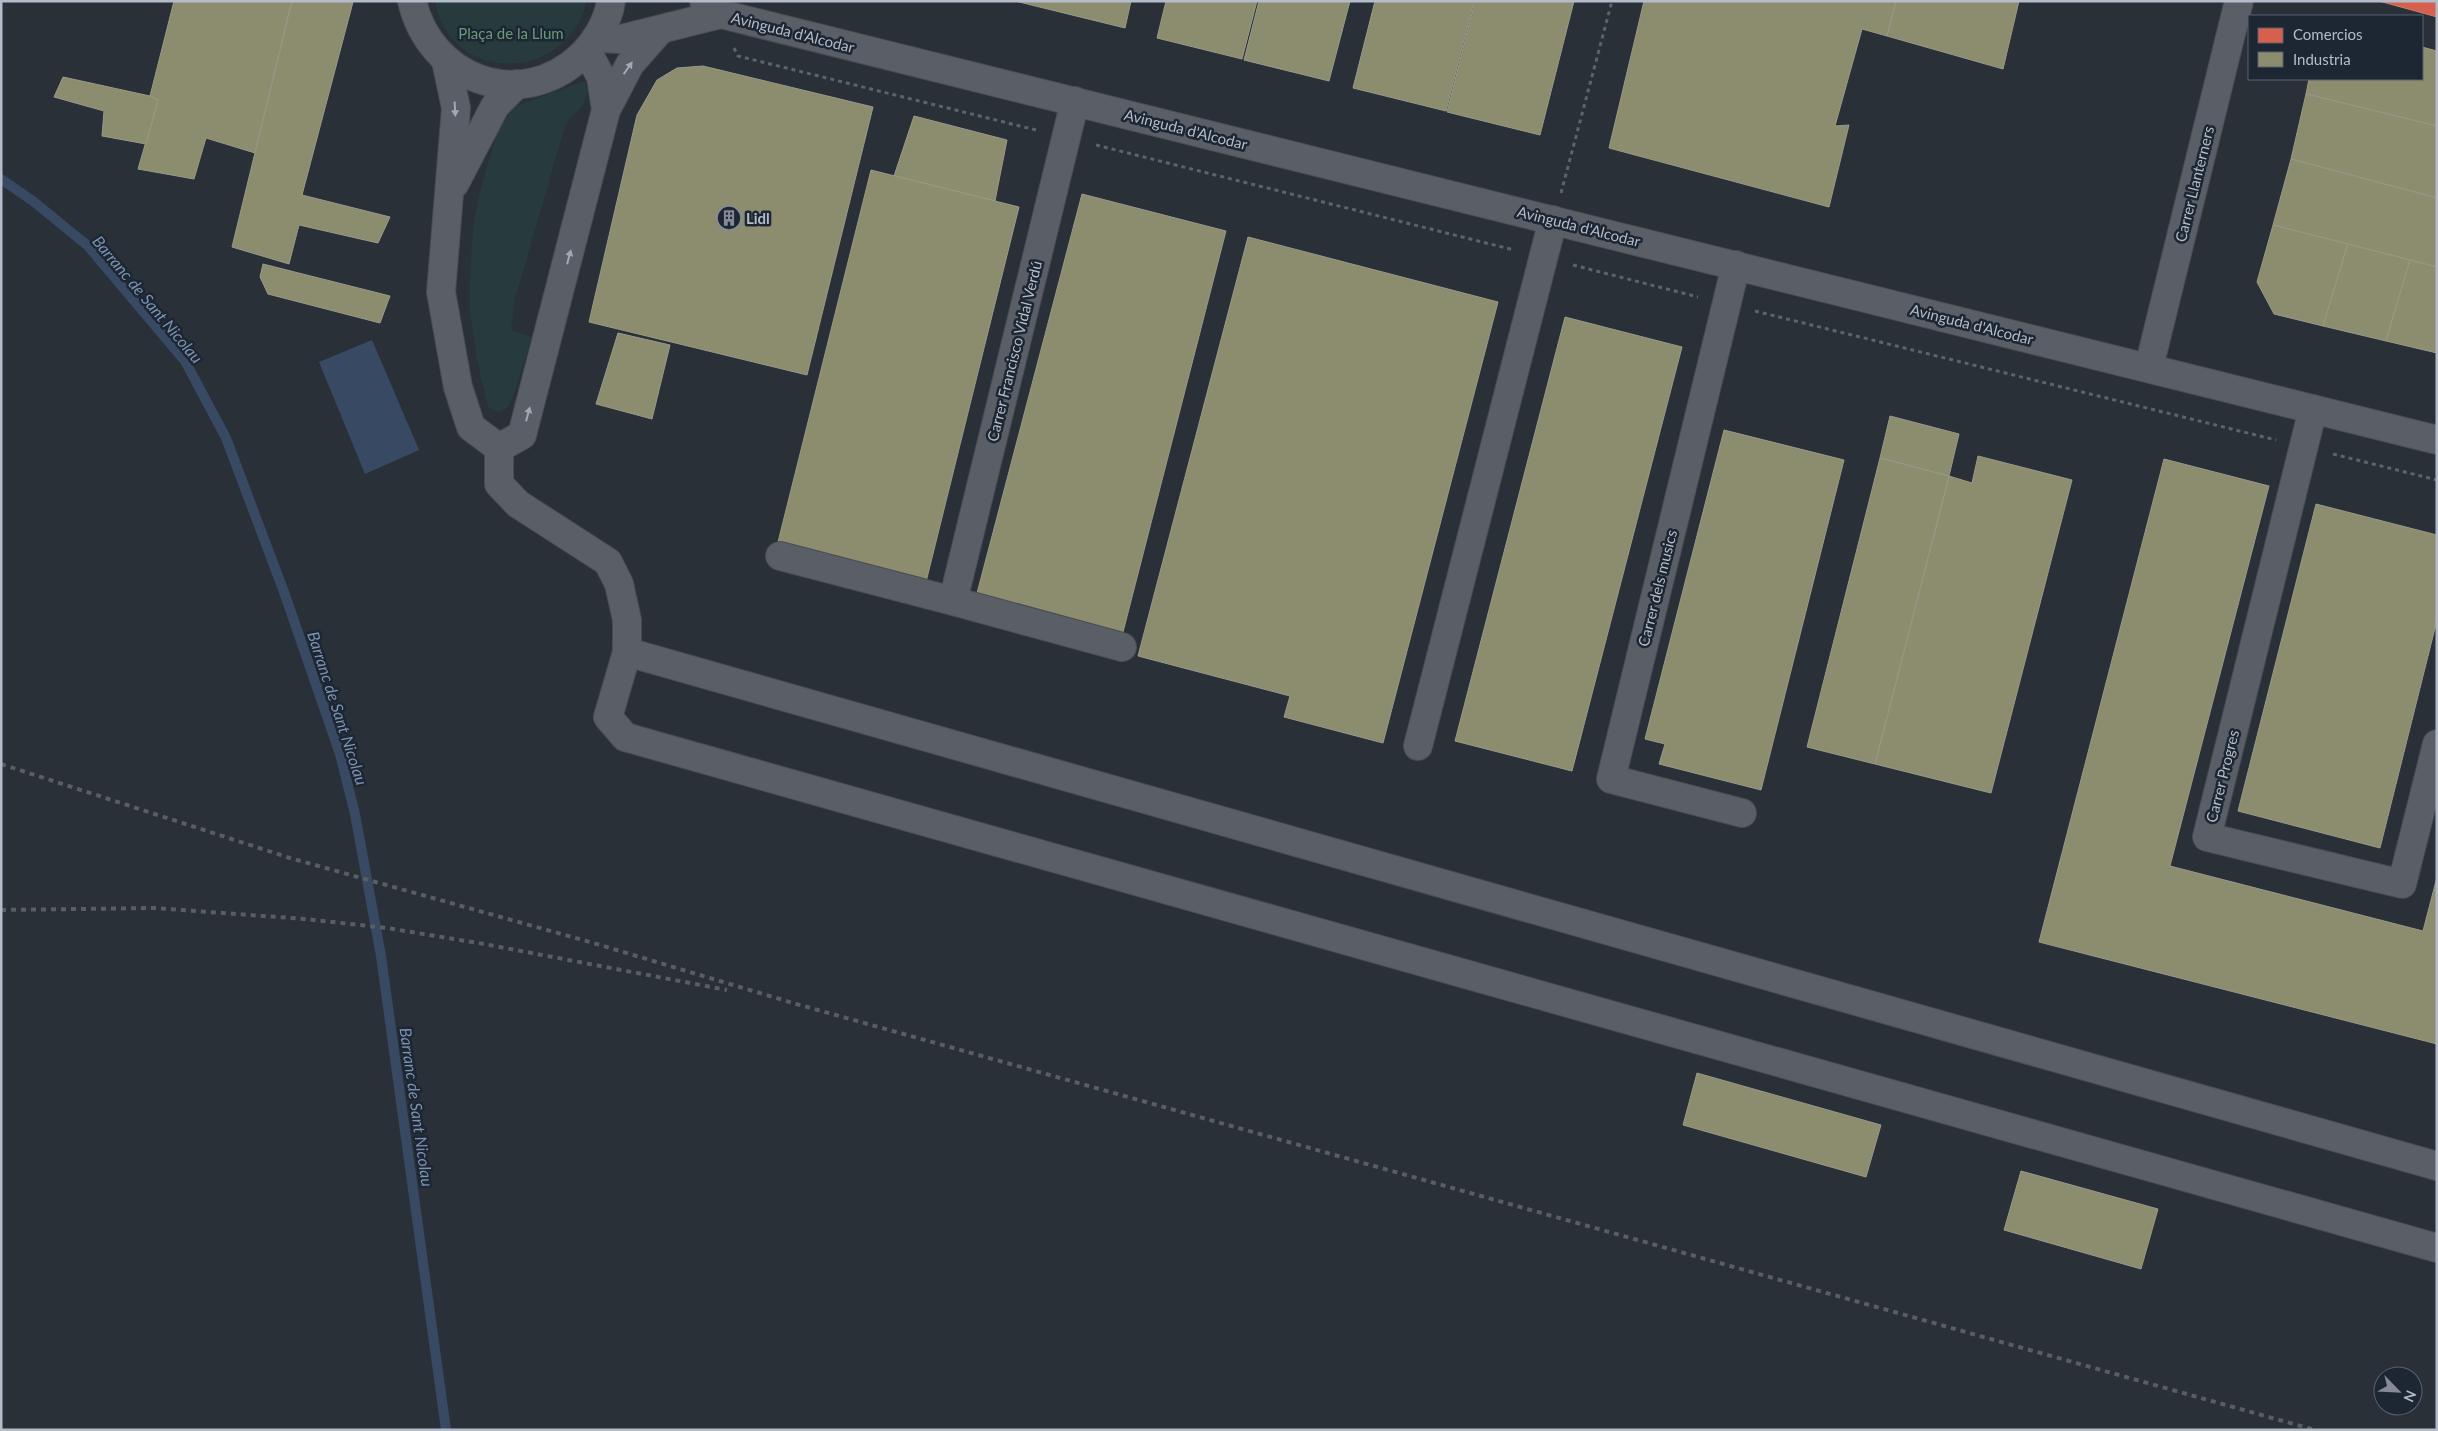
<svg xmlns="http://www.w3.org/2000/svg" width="2438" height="1431" font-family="Lato,sans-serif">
<rect width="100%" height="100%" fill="#2a3038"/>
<g fill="#273a3e">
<path d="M 435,1 L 587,1 C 566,84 450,85 435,1 Z"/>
<polygon points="585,81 588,92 582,106 566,123 515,299 511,330 532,337 513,396 509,406 499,412 488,407 477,360 470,311 470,275 473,227 480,192 498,127 516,106"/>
</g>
<polygon fill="#384963" points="372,340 419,450 365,474 319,362"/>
<polygon fill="#d6604d" stroke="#cc7c72" points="2379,1 2437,1 2437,17"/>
<g fill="#8c8c6e" stroke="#989a89">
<polygon points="174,1 292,1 255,153 206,138 194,179 138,169 158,100 150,96"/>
<polygon points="292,1 353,2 302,195 390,217 378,243 299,225 289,264 232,247"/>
<polygon points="1015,1 1131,1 1125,28"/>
<polygon points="1166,1 1257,1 1242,59 1157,38"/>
<polygon points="1259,1 1350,1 1329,81 1244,60"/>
<polygon points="1375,1 1474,1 1446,111 1353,88"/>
<polygon points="1475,1 1574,1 1540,135 1447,112"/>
<polygon points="1644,1 1896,1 1887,36 1862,29 1835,126 1849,125 1829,207 1609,148"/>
<polygon points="1896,1 2019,1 2003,69 1887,36"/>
<polygon points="2422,47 2437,51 2437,126 2306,94 2309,79 2422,79"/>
<polygon points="703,66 873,107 807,375 589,322 637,115 657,80 677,68"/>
<polygon points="63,77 150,96 158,100 146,144 102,136 104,111 54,97"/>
<polygon points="2306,94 2437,126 2437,198 2291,159"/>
<polygon points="914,116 1007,140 995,201 894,176"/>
<polygon points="2291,159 2437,198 2437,267 2273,225"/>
<polygon points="871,170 1019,207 926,582 777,546"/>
<polygon points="1082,194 1226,231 1122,636 976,597"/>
<polygon points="2273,225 2348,244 2323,326 2274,314 2257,282"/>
<polygon points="1248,237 1498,302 1383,743 1284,717 1290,696 1138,656"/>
<polygon points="2348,244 2410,260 2386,341 2323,326"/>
<polygon points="2410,260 2437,267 2437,353 2386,341"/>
<polygon points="263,264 390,296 380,323 268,294 260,277"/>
<polygon points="1565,317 1682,347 1572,771 1455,741"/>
<polygon points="618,333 670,345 652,419 596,404"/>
<polygon points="1890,416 1959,434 1949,476 1880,458"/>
<polygon points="1724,430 1844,460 1761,790 1659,764 1665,744 1645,739"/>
<polygon points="1978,456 2072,480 1991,793 1875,764 1949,476 1972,483"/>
<polygon points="1880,458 1949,476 1875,764 1807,747"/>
<polygon points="2164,459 2269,486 2170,866 2423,931 2437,877 2437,1044 2039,942"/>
<polygon points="2316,504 2437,535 2437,620 2380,848 2238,811"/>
<polygon points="1697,1073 1881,1125 1866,1177 1683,1125"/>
<polygon points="2021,1171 2158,1209 2141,1269 2004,1230"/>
</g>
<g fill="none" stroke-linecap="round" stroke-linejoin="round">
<polyline stroke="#384963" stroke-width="10" points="1,179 33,201 88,246 185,361 226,438 284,592 340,754 355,814 381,956 446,1430"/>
<defs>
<g id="minor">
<path d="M 412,1 C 430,79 519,113 580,57 C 595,43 608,22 611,1"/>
<polyline points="704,1 721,14 2437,440"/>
<polyline points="596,38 621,39 721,14"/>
<polyline points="446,61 456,108 441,292 458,387 471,427 499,448"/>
<polyline points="1075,101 953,601 1122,647"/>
<polyline points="606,110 630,64 659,31"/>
<polyline points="455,183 495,106 517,84"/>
<polyline points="1736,265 1611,779 1742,813"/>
<polyline points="2149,367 2239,1"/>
<polyline points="2313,409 2207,837 2402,884 2437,744"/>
<polyline points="499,448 499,484 518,504 608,562 619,584 627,620 627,652 608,717 625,737 2437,1248"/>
<polyline points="499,448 522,435 606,110 601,77 587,51"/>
<polyline points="780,556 953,601"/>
<polyline points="627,652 2437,1166"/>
<polyline points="1418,746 1553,220"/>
</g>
</defs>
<use href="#minor" stroke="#484c53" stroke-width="30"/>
<g stroke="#5d636a" stroke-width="3" stroke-dasharray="4 4" stroke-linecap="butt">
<polyline points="734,48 738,56 1036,130"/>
<polyline points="1096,145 1514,250"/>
<polyline points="1561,193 1612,1"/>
<polyline points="1573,265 1698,297"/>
<polyline points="1755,311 2276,440"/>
<polyline points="2333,454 2437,480"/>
</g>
<use href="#minor" stroke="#5a5e66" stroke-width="28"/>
<g stroke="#595d64" stroke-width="4" stroke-dasharray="5 5" stroke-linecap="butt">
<polyline points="1,764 290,858 590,942 793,1003 2315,1430"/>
<polyline points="1,910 154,908 305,919 387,928 484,944 727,990"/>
</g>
</g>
<defs><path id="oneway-solid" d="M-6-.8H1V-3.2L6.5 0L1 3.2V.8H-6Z" transform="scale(1.25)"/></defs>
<g fill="#a2a9b5">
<use href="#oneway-solid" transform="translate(628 68) rotate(-55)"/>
<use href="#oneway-solid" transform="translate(455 109) rotate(87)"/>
<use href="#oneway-solid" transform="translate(569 257) rotate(-75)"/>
<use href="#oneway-solid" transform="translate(528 414) rotate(-75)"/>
</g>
<defs>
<symbol id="building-ring" viewBox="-11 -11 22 22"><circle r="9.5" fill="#1d2633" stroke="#848b96" stroke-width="1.5"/><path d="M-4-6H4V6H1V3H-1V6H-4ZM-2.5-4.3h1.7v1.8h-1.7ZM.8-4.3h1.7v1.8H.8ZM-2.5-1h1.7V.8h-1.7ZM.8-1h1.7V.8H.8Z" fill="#848b96"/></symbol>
</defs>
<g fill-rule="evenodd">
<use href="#building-ring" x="715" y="204" width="28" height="28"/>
</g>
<g text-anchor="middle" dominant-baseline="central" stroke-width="5" stroke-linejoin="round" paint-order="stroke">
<g font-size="15" fill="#b4bcc9" stroke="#1d2633">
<text transform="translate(793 32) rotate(14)">Avinguda d'Alcodar</text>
<text transform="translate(1186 129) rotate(14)">Avinguda d'Alcodar</text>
<text transform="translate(2194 184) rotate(-76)">Carrer Llanterners</text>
<text transform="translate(1579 226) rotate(14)">Avinguda d'Alcodar</text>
<text transform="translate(1972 324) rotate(14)">Avinguda d'Alcodar</text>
<text transform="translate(1014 351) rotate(-76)">Carrer Francisco Vidal Verdú</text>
<text transform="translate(1657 588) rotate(-76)">Carrer dels musics</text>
<text transform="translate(2222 776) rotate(-76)">Carrer Progres</text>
</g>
<g font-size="15" fill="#6b9a76" stroke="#1d2633">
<text x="511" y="33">Plaça de la Llum</text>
</g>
<g font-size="15" font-weight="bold" fill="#b4bcc9" stroke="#1d2633" text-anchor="start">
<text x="746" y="218">Lidl</text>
</g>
<g font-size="16" font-style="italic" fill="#7c92b1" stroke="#1d2633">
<text transform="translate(148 299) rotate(50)">Barranc de Sant Nicolau</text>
<text transform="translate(338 708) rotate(72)">Barranc de Sant Nicolau</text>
<text transform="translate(417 1107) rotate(82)">Barranc de Sant Nicolau</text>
</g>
</g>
<rect width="2438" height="1431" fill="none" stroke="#b4bcc9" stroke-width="5"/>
<rect x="2248" y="15" width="175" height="65" fill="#1d2633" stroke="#59626f"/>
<rect x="2258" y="28" width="25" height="15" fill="#d6604d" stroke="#59626f"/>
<text x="2293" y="40" font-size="15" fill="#b4bcc9">Comercios</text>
<rect x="2258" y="52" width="25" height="15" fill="#8c8c6e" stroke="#59626f"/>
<text x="2293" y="65" font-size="15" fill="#b4bcc9">Industria</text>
<g transform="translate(2398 1391) rotate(114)"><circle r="24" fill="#1d2633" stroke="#59626f"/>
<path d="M0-4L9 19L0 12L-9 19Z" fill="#848b96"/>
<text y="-8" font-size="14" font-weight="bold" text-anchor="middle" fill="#b4bcc9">N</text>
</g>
</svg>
